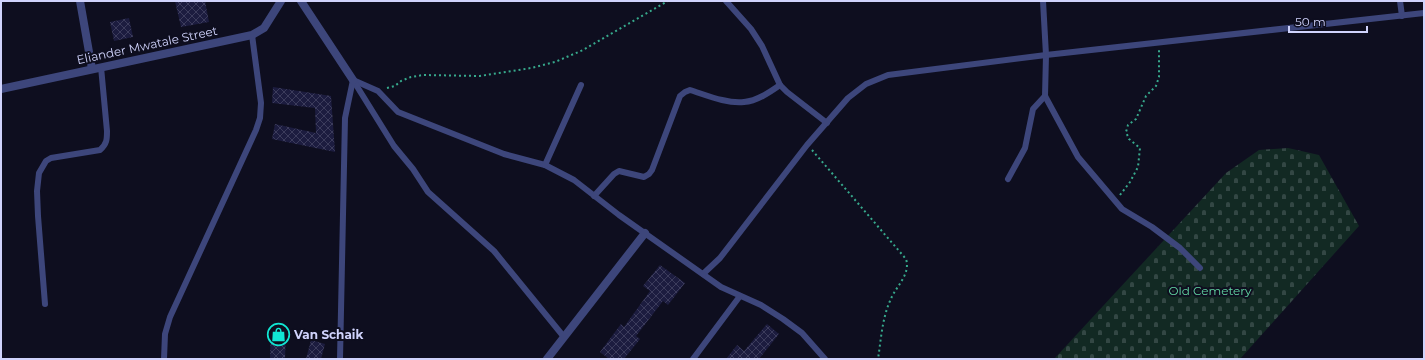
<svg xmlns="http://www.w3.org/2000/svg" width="1425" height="360" font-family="Montserrat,sans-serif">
<defs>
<pattern id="cemetery-stones" width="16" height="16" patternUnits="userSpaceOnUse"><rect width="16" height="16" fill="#122923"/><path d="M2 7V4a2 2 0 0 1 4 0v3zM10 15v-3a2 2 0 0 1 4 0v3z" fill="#334744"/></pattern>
<pattern id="building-cross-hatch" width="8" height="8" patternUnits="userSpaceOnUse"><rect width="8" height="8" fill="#1c1c3f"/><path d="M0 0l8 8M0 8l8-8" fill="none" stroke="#3c3c5c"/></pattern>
</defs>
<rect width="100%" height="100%" fill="#0e0e1f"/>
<polygon fill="url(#cemetery-stones)" points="1288,148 1319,155 1359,226 1240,359 1054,359 1226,173 1259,150"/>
<g fill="url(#building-cross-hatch)">
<polygon points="175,1 205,1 209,22 181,27"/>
<polygon points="129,18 133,37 114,41 110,22"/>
<polygon points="273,87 331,96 335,152 272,139 275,124 316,133 315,108 272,103"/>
<polygon points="660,265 685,283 668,305 663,301 636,336 640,339 624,359 609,359 600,352 621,324 624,327 650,291 643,286"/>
<polygon points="767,324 779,334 759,359 726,359 737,345 744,351"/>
<polygon points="271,325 286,326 285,359 270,359"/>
<polygon points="311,340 325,344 321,359 306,359"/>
</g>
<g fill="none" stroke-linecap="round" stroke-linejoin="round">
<g stroke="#37a98c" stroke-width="2" stroke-dasharray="2 3" stroke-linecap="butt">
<polyline points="387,88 395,86 401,81 411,77 423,75 480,76 531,68 555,62 583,50 668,1"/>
<path d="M 812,150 L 906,259 C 911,275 895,287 890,301 C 882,319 881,340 878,359"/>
<polyline points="1120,195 1130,182 1138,167 1140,148 1129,139 1126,132 1128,125 1136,119 1146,96 1156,86 1159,77 1159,50"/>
</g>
<g stroke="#3d467b" stroke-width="6">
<polyline points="726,1 751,29 762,46 780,85 787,92 827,123"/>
<polyline points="1043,1 1046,55 1045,96 1078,157 1122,209 1152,227 1180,248 1200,268"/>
<polyline points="1400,1 1402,16"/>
<polyline points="353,80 378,91 398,112 504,154 545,165 574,180 619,215 721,287 761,305 783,319 802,333 825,359"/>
<polyline points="353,80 394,146 413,169 428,192 494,251 564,337"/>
<polyline points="545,165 581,85"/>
<polyline points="1008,179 1025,148 1033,109 1045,96"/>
<path d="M 594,196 L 614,174 L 619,171 L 644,177 L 649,174 L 652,170 L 680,96 L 685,92 L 690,90 C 706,95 727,104 744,102 C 757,101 770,92 780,85"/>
<polyline points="703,274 720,258 807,145 848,98 866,84 888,75 1046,55 1424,13"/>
<path d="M 45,304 L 38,216 L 37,191 L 39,173 L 46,161 L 51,158 L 100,150 C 107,144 107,139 107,131 L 101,67"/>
<polyline points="164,359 165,334 170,317 256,130 260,118 261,103 252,35"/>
<polyline points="340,359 345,118 353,80"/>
<polyline points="693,359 740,296"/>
</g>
<g stroke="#3d467b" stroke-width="8">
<polyline points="80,1 92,69"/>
<polyline points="301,1 353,80"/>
<polyline points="1,89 252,35 264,28 281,1"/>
<polyline points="547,359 645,233"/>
</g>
</g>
<defs>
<symbol id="shop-ring" viewBox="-11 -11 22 22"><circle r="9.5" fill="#0e0e1f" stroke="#11e6d3" stroke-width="1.5"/><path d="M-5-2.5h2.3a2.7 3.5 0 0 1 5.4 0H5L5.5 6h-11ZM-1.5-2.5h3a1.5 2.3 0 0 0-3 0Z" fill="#11e6d3"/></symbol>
</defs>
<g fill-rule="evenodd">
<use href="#shop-ring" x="266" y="322" width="25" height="25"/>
</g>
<g text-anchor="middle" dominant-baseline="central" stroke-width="4" stroke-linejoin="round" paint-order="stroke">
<g font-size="12" fill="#d0d3fc" stroke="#0e0e1f">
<text transform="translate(147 45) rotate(-12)">Eliander Mwatale Street</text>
</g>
<g font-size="12" fill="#62d6a3" stroke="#0e0e1f">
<text x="1210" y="290">Old Cemetery</text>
</g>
<g font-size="12" font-weight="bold" fill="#d0d3fc" stroke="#0e0e1f" text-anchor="start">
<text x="294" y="334">Van Schaik</text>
</g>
</g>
<rect width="1425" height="360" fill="none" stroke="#d0d3fc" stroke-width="4"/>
<path d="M1289 26v6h78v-6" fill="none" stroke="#d0d3fc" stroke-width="2"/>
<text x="1295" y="26" font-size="12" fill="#d0d3fc" stroke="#0e0e1f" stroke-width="3" paint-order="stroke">50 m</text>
</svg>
